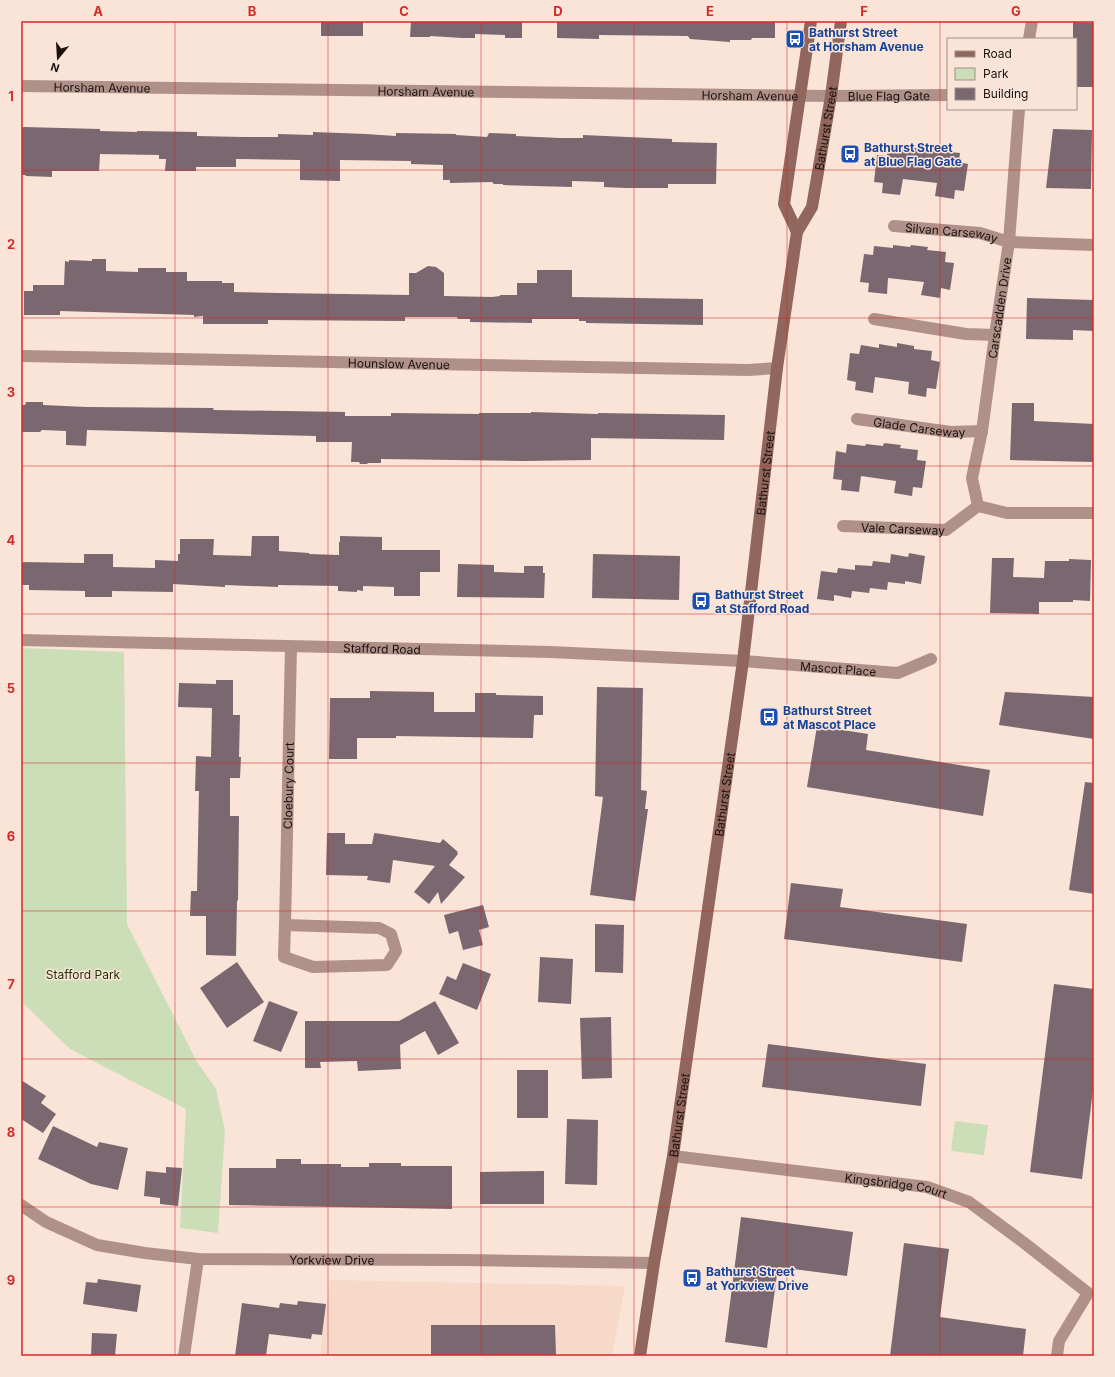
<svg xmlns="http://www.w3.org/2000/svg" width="1115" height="1377" font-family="Inter,sans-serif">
<rect width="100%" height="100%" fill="#f9e4d7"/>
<polygon fill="#f6d9c8" points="330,1280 625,1286 612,1356 320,1356"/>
<g fill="#cbdeb8">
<polygon points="21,648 124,652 127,924 197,1062 216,1089 225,1131 218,1233 180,1228 186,1109 70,1049 21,1001"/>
<polygon points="955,1121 988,1125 984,1155 951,1151"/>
</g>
<g fill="#7b6770">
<rect x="321" y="21" width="42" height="15"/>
<polygon points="411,21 522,21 522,38 505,38 505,35 475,34 475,38 463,38 430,36 430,37 410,37"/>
<polygon points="557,21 775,21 775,38 752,38 751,40 730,40 730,42 690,39 688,36 599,35 599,39 557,38"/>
<polygon points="1073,22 1094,23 1094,87 1076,87 1076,39 1073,39"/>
<polygon points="24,127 100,129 100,131 137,132 137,131 197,132 197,136 243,137 278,137 278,134 313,135 313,132 366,134 396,136 396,133 456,134 456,135 487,137 489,133 516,134 516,136 560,138 583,138 583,135 672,139 672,142 717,143 716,184 668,184 668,188 626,188 604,187 604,182 572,181 572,187 503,185 503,184 494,184 492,182 450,183 450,180 443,180 443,165 411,164 411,161 340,160 340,181 300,180 300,160 236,159 236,167 196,167 196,171 165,171 166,159 159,159 159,155 100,154 99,171 52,171 52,177 26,176 25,175 21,175 21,128"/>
<polygon points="1053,129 1092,130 1091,189 1046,188"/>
<polygon points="925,146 942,148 941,151 960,153 959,162 968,164 964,191 955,190 954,199 935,196 937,183 903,179 900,195 882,193 883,183 874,182 877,155 887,156 888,147 906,149 907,147 924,149"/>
<polygon points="893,245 910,247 911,245 928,247 927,250 946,252 945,262 954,263 950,290 941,288 940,298 921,295 924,282 888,278 887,294 868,292 869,283 860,282 864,254 873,255 874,246 893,248"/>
<polygon points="92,259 106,259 106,271 138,272 138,268 166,268 166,272 187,272 187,281 222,281 222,283 234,283 234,292 278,293 409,295 409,273 416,273 428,266 436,267 444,273 444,296 492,297 500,296 500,295 517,295 517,283 537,283 537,270 572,270 572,297 703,299 703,325 586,323 586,321 579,321 579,319 532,319 532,323 470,322 470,319 458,319 457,317 405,317 405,321 268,320 268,324 203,324 203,316 194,317 194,315 60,311 60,315 24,315 24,291 33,291 33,285 64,285 65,261 69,262 69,260 92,261"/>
<polygon points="1027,298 1094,300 1094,331 1073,330 1073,340 1026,339"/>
<polygon points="897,343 914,346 914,349 932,351 931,360 940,362 936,389 927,388 926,397 908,394 909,382 875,377 873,393 855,390 856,382 847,380 850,353 859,354 861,345 879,348 879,344 897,347"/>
<polygon points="26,402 43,402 43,405 87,407 213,408 214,410 345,412 345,416 391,416 391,413 479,414 479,413 531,413 531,412 598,414 598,413 725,415 724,440 591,438 591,460 523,461 381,459 381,463 368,463 367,464 360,464 359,462 351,462 352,442 316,442 316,436 87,430 86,446 66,445 66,431 42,430 40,432 21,432 21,405 25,405"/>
<polygon points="1012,403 1034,403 1034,421 1094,424 1094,462 1010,460"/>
<polygon points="884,443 901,445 900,448 918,450 917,460 926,461 922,488 913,487 912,496 894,493 896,481 861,476 859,492 841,490 842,480 833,479 836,451 846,453 847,444 865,446 866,444 883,446"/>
<polygon points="252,536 279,536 279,551 309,553 309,554 339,555 339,542 340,542 340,536 382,537 382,550 440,550 440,572 420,572 420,596 394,596 394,587 363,586 363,591 357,590 357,592 338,591 338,586 278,585 278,587 225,585 225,587 173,584 173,592 112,591 112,597 85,597 85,591 29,590 29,585 21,585 21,562 84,563 84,554 113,554 113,567 155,568 155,560 178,561 178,554 180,554 180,539 214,539 213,555 251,556"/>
<polygon points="909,553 925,556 921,584 905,581 905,584 888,582 887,590 870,588 869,593 852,591 851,598 834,595 834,601 817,599 821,571 837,573 838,568 855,570 855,565 872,566 873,561 890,563 891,554 908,557"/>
<polygon points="593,554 680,556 679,600 592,598"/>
<polygon points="992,558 1014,558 1013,577 1044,578 1045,561 1069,561 1069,559 1091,560 1090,601 1073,600 1073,602 1039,602 1039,614 990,613"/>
<polygon points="458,564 494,565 494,572 524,573 524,566 543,566 543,573 545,573 544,598 457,597"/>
<polygon points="216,680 233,680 233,715 240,715 239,757 241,757 240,778 230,778 230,816 239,816 238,900 237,901 236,956 206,955 206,916 190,916 191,891 197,891 199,791 195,791 196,756 211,757 212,708 178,707 179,683 216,684"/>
<polygon points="597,687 643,688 641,790 647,791 645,809 648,809 635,901 590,895 603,797 595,796"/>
<polygon points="370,691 434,692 434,712 475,712 475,693 496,693 496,695 543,696 543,715 534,715 533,738 396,736 396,738 357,738 357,759 329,759 330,698 370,698"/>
<polygon points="1005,692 1094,697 1094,739 999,725"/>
<polygon points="817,726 868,734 866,750 990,770 983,816 807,787"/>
<polygon points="1085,782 1094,783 1094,894 1069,890"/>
<polygon points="327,833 345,833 345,844 372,844 374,834 375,833 440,843 443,839 458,852 457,853 458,854 449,865 465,877 441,904 438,892 429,904 414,892 435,866 393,860 390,883 367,880 368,876 326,875"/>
<polygon points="791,883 843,889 840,907 967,924 962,962 784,939"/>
<polygon points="483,905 489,927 479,930 483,945 463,950 458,931 449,934 444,915"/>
<polygon points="595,924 624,925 623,973 595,972"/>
<polygon points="540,957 573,959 571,1004 538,1002"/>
<polygon points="237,962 264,1002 227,1028 200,988"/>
<polygon points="463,963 491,974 477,1010 439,994 447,976 456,980"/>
<polygon points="1054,984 1094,989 1094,1082 1082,1179 1030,1172"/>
<polygon points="269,1001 298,1012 281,1052 253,1041"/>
<polygon points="435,1001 459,1043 438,1055 425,1031 400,1045 401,1069 358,1071 357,1061 320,1062 321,1068 305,1068 305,1021 399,1021"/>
<polygon points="611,1017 612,1078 582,1079 580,1018"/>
<polygon points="768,1044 926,1064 921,1106 762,1087"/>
<rect x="517" y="1070" width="31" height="48"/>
<polygon points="21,1080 46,1096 41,1103 56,1114 43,1133 21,1119"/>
<polygon points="567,1119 598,1120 597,1185 565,1184"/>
<polygon points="53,1126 97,1147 99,1142 128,1148 118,1190 91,1184 38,1159"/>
<polygon points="276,1159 301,1159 301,1164 341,1164 341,1167 369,1167 369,1163 401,1163 401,1166 452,1166 452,1209 229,1205 229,1168 276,1168"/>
<polygon points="166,1167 182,1168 178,1206 160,1204 160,1198 144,1196 146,1171 166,1173"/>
<polygon points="544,1171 544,1204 480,1204 480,1172"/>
<polygon points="741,1217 853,1232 847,1276 778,1267 767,1348 725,1342"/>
<polygon points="904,1243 949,1249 940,1317 1026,1329 1023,1356 890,1356"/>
<polygon points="98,1279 141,1285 137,1312 83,1304 86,1282 97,1283"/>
<polygon points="298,1301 326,1304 322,1335 312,1334 311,1339 269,1334 266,1356 235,1356 242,1303 279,1308 280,1303 297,1305"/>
<polygon points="431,1325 555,1325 556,1356 431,1356"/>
<polygon points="92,1333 117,1334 115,1356 91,1356"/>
</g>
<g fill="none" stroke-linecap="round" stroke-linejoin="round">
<g stroke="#af9189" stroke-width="12">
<polyline points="1029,39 1032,21"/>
<path id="s1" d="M 21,86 L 831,96 L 948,95"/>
<path id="s2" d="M 894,226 L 980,233 L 1009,242 L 1094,245"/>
<polyline points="874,319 966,334 995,335"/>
<path id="s3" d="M 21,356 L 748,370 L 777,368"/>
<path id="s4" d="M 857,419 L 951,432 L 982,431"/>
<path id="s5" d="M 978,506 L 972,478 L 982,431 L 995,335 L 1009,242 L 1019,109"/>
<polyline points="978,506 1007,513 1094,513"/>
<path id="s6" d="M 843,526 L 946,530 L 978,506"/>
<path id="s7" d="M 21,640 L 550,652 L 743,661 L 898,673 L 931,659"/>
<path id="s8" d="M 285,925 L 379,928 L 391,934 L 396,951 L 387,965 L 313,967 L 284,957 L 285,925 L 291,647"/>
<path id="s9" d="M 673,1156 L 927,1187 L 969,1202 L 1023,1242 L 1088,1293 L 1059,1341 L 1057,1356"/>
<path id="s10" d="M 21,1205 L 46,1222 L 97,1245 L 145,1253 L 198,1259 L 465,1260 L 654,1263"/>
<polyline points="184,1356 198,1259"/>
</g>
<g stroke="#91665c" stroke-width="12">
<polyline points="797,232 784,204 811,21"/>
<path id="s11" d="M 640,1356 L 654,1263 L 673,1156 L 743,661 L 777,368 L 797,232 L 812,207 L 831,96 L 841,21"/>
</g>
</g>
<path fill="none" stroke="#d62828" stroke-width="1" stroke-opacity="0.55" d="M 175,21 L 175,1356M 328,21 L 328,1356M 481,21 L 481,1356M 634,21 L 634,1356M 787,21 L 787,1356M 940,21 L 940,1356M 21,170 L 1094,170M 21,318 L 1094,318M 21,466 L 1094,466M 21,614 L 1094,614M 21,763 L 1094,763M 21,911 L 1094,911M 21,1059 L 1094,1059M 21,1207 L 1094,1207"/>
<defs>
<symbol id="bus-square" viewBox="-11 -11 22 22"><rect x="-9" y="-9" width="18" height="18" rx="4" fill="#1a4fb4" stroke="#f9e4d7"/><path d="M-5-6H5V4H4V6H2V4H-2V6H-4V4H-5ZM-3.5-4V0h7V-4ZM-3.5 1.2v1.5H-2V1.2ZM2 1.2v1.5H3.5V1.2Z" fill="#fff"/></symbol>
</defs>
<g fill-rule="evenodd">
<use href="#bus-square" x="784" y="28" width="22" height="22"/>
<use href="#bus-square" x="839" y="143" width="22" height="22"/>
<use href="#bus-square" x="690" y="590" width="22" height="22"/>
<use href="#bus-square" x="758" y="706" width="22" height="22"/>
<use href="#bus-square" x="681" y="1267" width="22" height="22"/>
</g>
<g text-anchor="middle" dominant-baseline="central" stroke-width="3" stroke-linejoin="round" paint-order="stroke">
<g font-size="12" font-weight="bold" fill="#164399" stroke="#f9e4d7" text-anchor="start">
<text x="809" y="32">Bathurst Street<tspan x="809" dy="14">at Horsham Avenue</tspan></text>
<text x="864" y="147">Bathurst Street<tspan x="864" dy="14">at Blue Flag Gate</tspan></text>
<text x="715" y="594">Bathurst Street<tspan x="715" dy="14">at Stafford Road</tspan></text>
<text x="783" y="710">Bathurst Street<tspan x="783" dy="14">at Mascot Place</tspan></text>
<text x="706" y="1271">Bathurst Street<tspan x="706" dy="14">at Yorkview Drive</tspan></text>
</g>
<g font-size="12" fill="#19110d" stroke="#f9e4d7">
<text stroke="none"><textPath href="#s1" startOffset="81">Horsham Avenue</textPath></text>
<text stroke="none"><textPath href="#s1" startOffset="405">Horsham Avenue</textPath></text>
<text stroke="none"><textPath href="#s1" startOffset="729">Horsham Avenue</textPath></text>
<text stroke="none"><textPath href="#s1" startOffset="868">Blue Flag Gate</textPath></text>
<text stroke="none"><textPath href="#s11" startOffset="1244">Bathurst Street</textPath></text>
<text stroke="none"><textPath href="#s2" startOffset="58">Silvan Carseway</textPath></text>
<text stroke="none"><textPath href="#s5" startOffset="201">Carscadden Drive</textPath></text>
<text stroke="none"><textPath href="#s3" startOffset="378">Hounslow Avenue</textPath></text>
<text stroke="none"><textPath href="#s4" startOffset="63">Glade Carseway</textPath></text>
<text stroke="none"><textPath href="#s11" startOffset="892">Bathurst Street</textPath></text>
<text stroke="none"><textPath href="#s6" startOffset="60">Vale Carseway</textPath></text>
<text stroke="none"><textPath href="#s7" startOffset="361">Stafford Road</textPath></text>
<text stroke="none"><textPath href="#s7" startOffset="818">Mascot Place</textPath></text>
<text stroke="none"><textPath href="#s8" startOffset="418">Cloebury Court</textPath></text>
<text stroke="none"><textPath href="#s11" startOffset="568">Bathurst Street</textPath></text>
<text stroke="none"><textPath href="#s11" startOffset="244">Bathurst Street</textPath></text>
<text stroke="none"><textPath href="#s9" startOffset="225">Kingsbridge Court</textPath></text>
<text stroke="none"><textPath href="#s10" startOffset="322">Yorkview Drive</textPath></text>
</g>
<g font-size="12" fill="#213207" stroke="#f9e4d7">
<text x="83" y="974">Stafford Park</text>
</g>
</g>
<rect width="1115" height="1377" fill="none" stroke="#f9e4d7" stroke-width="44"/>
<rect x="947" y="38" width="130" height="72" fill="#f9e4d7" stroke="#9f9086"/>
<rect x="955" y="51" width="20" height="6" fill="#91665c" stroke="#9f9086"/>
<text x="983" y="58" font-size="12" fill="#19110d">Road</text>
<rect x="955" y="68" width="20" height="12" fill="#cbdeb8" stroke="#9f9086"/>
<text x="983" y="78" font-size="12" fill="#19110d">Park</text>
<rect x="955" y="88" width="20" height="12" fill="#7b6770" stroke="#9f9086"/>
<text x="983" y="98" font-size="12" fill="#19110d">Building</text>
<g transform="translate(58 58) rotate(198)" stroke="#f9e4d7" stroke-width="3" paint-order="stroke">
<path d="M0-3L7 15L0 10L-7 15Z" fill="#19110d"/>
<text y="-6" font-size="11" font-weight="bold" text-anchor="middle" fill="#19110d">N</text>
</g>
<rect x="22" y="22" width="1071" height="1333" fill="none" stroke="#d62828" stroke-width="1.5"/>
<g font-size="13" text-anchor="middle" font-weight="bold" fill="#d62828">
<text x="98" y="16">A</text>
<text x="252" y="16">B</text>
<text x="404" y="16">C</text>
<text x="558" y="16">D</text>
<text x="710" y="16">E</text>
<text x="864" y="16">F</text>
<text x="1016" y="16">G</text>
<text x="11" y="101">1</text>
<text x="11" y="249">2</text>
<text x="11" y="397">3</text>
<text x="11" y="545">4</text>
<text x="11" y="693">5</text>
<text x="11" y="841">6</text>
<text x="11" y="989">7</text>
<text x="11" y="1137">8</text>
<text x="11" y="1285">9</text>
</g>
</svg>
